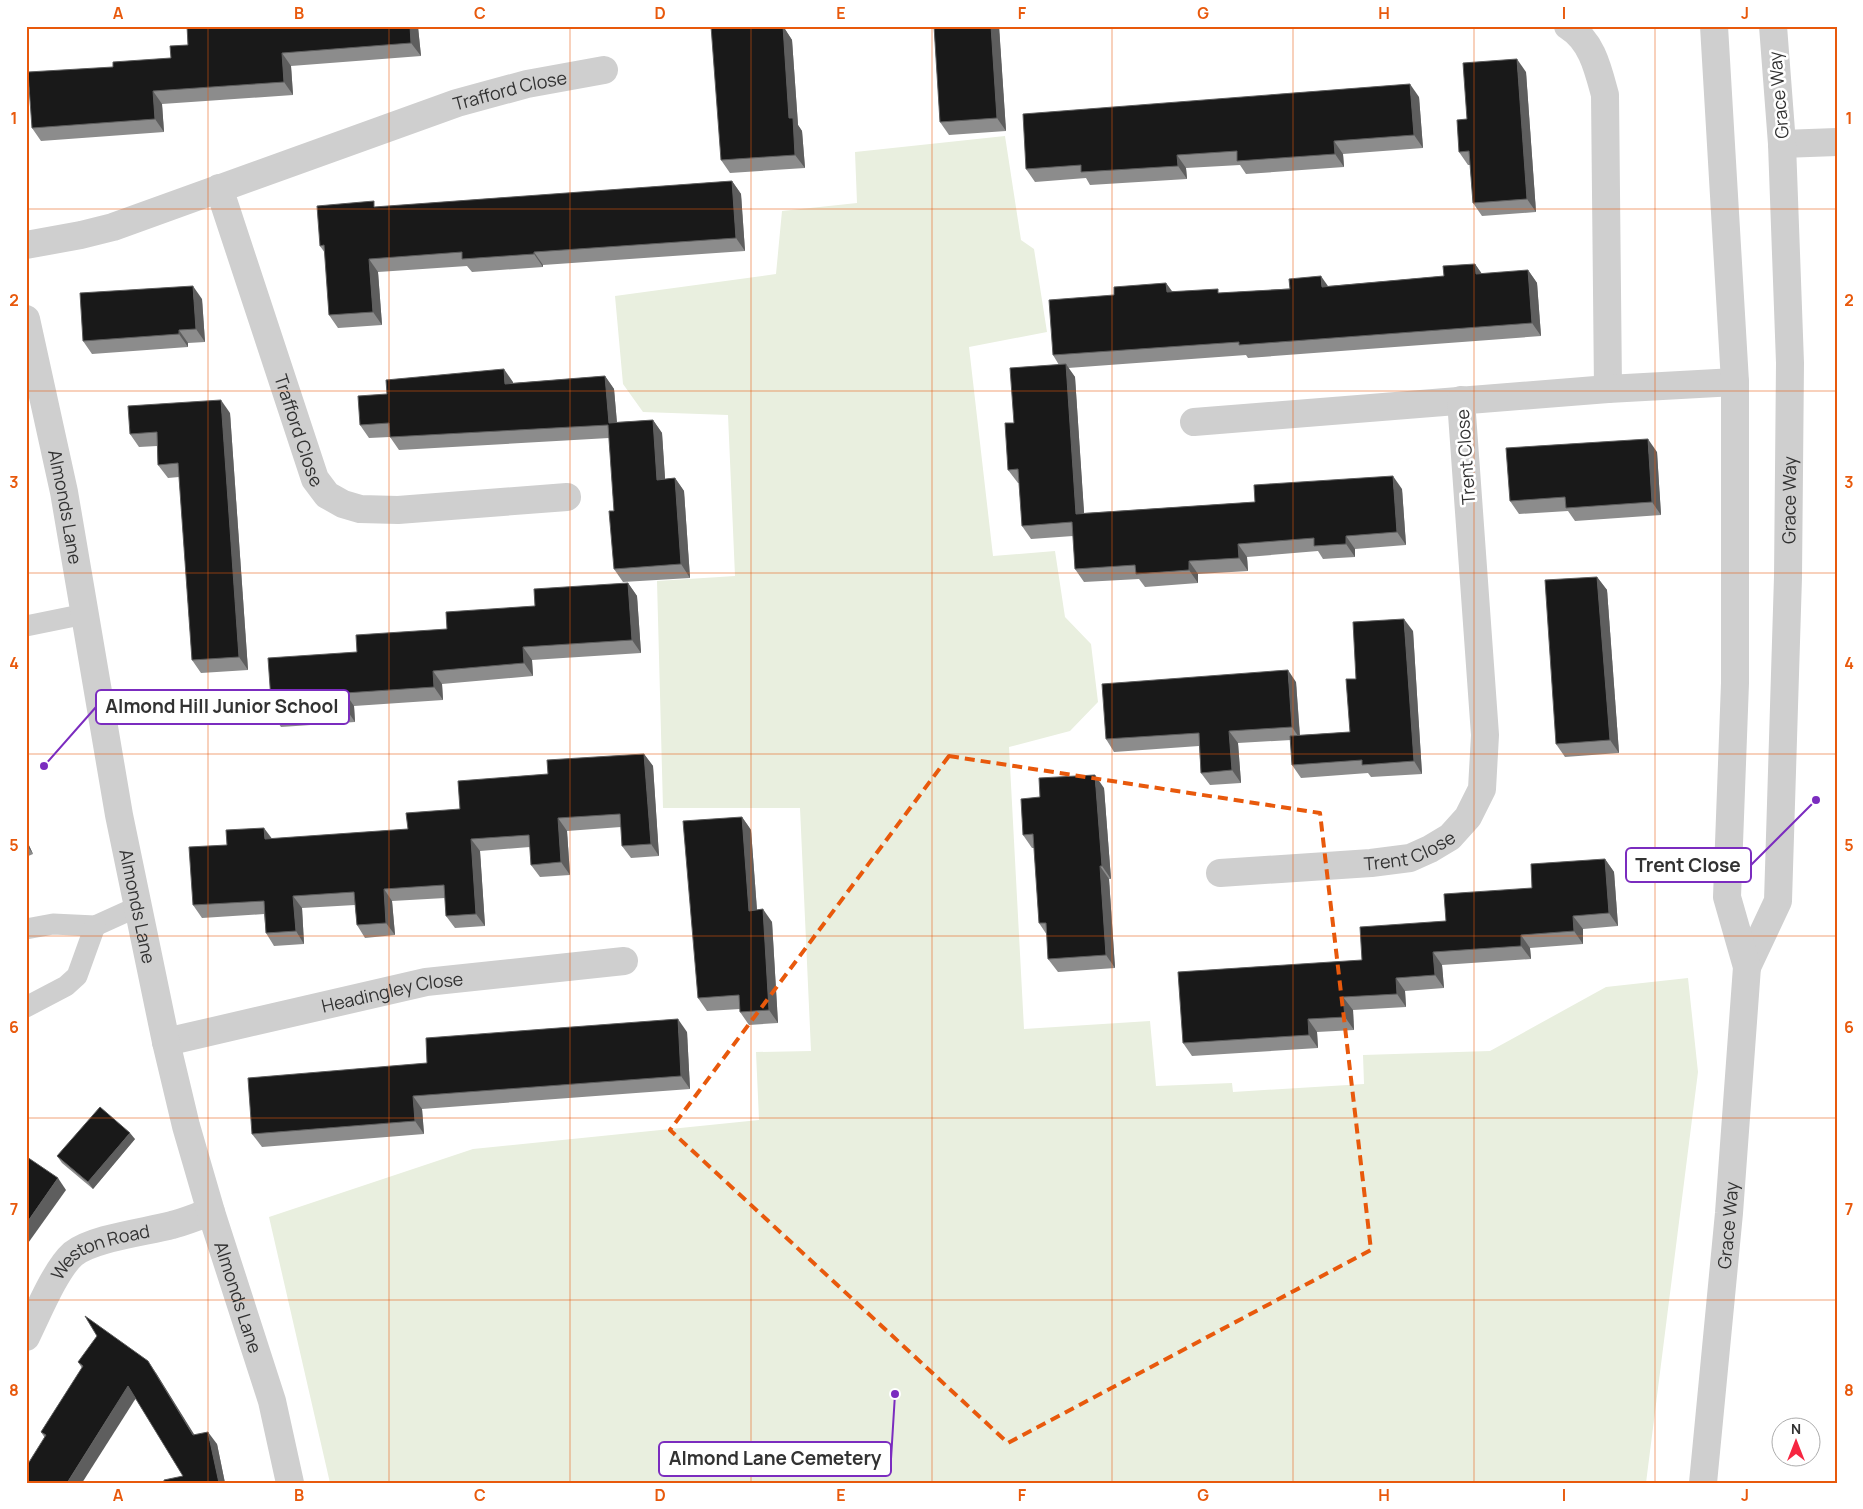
<svg xmlns="http://www.w3.org/2000/svg" width="1863" height="1509" font-family="Manrope,sans-serif">
<rect width="100%" height="100%" fill="#fff"/>
<polygon fill="#e9efdf" points="1005,136 1021,240 1034,249 1047,332 969,347 993,556 1055,551 1065,617 1091,644 1098,702 1070,731 1009,747 1024,1029 1150,1021 1156,1086 1232,1083 1233,1092 1364,1084 1363,1055 1490,1051 1606,987 1688,978 1698,1072 1646,1483 330,1483 269,1217 473,1149 759,1120 756,1052 811,1051 800,808 663,808 657,581 735,576 728,415 643,412 623,384 615,296 776,274 782,211 857,203 855,152"/>
<g fill="none" stroke-linecap="round" stroke-linejoin="round">
<g stroke="#cfcfcf" stroke-width="21">
<polyline points="26,626 85,614"/>
<polyline points="26,929 53,924 95,926 137,907"/>
<polyline points="26,1007 66,986 77,976 95,926"/>
</g>
<g stroke="#cfcfcf" stroke-width="28">
<path d="M 1568,26 C 1592,41 1598,69 1605,95 L 1608,389"/>
<polyline points="1782,144 1837,142"/>
<path id="s1" d="M 219,188 L 315,479 L 327,495 L 343,504 L 360,509 L 398,510 L 567,497"/>
<path id="s2" d="M 26,245 L 81,235 L 113,227 L 457,103 L 527,84 L 604,70"/>
<polyline points="1194,422 1608,389 1735,382"/>
<path id="s3" d="M 1220,873 L 1371,863 L 1410,858 L 1430,849 L 1450,837 L 1468,817 L 1482,789 L 1485,735 L 1461,400"/>
<path id="s4" d="M 166,1042 L 426,982 L 624,961"/>
<path id="s5" d="M 26,1337 C 37,1315 55,1270 73,1254 C 93,1238 146,1232 172,1225 C 185,1222 198,1216 211,1212"/>
</g>
<g stroke="#cfcfcf" stroke-width="28">
<path id="s6" d="M 26,319 L 64,492 L 119,815 L 166,1042 L 186,1126 L 211,1212 L 272,1401 L 290,1483"/>
<path id="s7" d="M 1747,967 L 1778,901 L 1788,577 L 1790,363 L 1782,144 L 1773,26"/>
<path id="s8" d="M 1703,1483 L 1729,1213 L 1747,967 L 1727,897 L 1735,683 L 1735,382 L 1714,26"/>
</g>
</g>
<g fill="#8c8c8c">
<polygon points="187,26 426,26 418,27 421,56 291,66 293,95 162,104 164,132 41,141 32,128 113,67 171,58 188,45"/>
<polygon points="783,26 792,40 798,125 802,131 805,168 730,173 721,160 777,27"/>
<polygon points="934,26 999,26 1006,131 949,135 940,122"/>
<polygon points="1526,72 1536,212 1482,216 1473,203 1470,165 1468,165 1459,152 1467,119"/>
<polygon points="1419,97 1423,148 1343,154 1344,167 1246,174 1240,165 1186,168 1187,179 1090,185 1086,178 1035,182 1026,169"/>
<polygon points="732,181 741,194 745,251 543,265 543,267 472,272 467,266 378,272 382,325 338,328 329,315 325,253 320,246 378,207"/>
<polygon points="1475,264 1482,274 1528,270 1537,283 1541,336 1248,358 1246,355 1068,368 1075,377 1084,513 1255,502 1402,489 1406,545 1355,549 1355,557 1338,558 1323,559 1318,551 1247,557 1248,571 1198,574 1198,583 1145,587 1139,579 1084,582 1075,569 1073,536 1031,539 1022,526 1019,483 1018,483 1008,470 1014,423 1059,365 1053,355 1114,295 1166,283 1172,291 1221,293 1328,286 1444,276"/>
<polygon points="202,299 205,342 188,343 188,347 92,354 83,341"/>
<polygon points="605,376 614,389 617,422 653,420 662,433 665,479 675,478 684,491 690,578 623,582 614,569 614,511 609,438 399,450 390,437 369,438 360,425 387,394 513,382 513,383"/>
<polygon points="230,413 248,670 201,673 192,660 179,477 168,478 158,465 157,446 139,447 130,434"/>
<polygon points="1657,452 1661,515 1575,521 1568,511 1519,514 1510,501"/>
<polygon points="1597,577 1607,590 1619,753 1565,757 1556,744"/>
<polygon points="628,583 637,596 641,653 532,660 533,676 442,684 443,700 354,706 355,722 281,727 272,714 447,629 535,606"/>
<polygon points="1413,631 1422,774 1371,777 1368,773 1301,778 1292,765 1291,740 1238,743 1241,783 1210,785 1201,773 1199,746 1114,752 1106,739 1296,682 1300,735 1350,732 1356,679"/>
<polygon points="644,754 653,766 659,856 631,858 622,846 621,827 567,831 570,875 540,877 531,865 530,847 480,851 485,926 455,928 446,916 445,898 392,901 395,935 365,938 357,925 355,905 302,908 304,944 274,946 266,933 264,914 202,918 193,905 227,845 272,839 408,829 548,774"/>
<polygon points="1104,788 1111,879 1109,879 1115,968 1058,972 1048,959 1047,935 1039,923 1034,848 1032,848 1023,835 1040,797"/>
<polygon points="742,817 751,830 757,910 772,922 778,1023 749,1025 740,1012 740,1009 707,1011 698,998"/>
<polygon points="26,839 33,854 26,857"/>
<polygon points="1605,859 1614,872 1618,926 1583,929 1583,944 1530,948 1531,959 1442,965 1444,988 1405,991 1406,1007 1353,1010 1354,1030 1317,1032 1318,1048 1192,1056 1183,1043 1446,921 1532,888"/>
<polygon points="687,1032 690,1089 422,1109 424,1134 262,1147 252,1134 427,1063"/>
<polygon points="135,1139 93,1189 62,1163 57,1156"/>
<polygon points="78,1362 156,1373 194,1435 217,1444 225,1483 164,1483 183,1476 136,1399 45,1438 41,1432 82,1368"/>
</g>
<g fill="#5e5e5e">
<polygon points="410,26 418,27 421,56 411,43"/>
<polygon points="783,26 792,40 798,125 802,131 805,168 795,155 789,118"/>
<polygon points="991,26 999,26 1006,131 997,118"/>
<polygon points="282,53 291,66 293,95 284,82"/>
<polygon points="1517,59 1526,72 1536,212 1527,199"/>
<polygon points="1410,84 1419,97 1423,148 1414,135"/>
<polygon points="153,91 162,104 164,132 155,119"/>
<polygon points="1334,141 1343,154 1344,167 1335,154"/>
<polygon points="1177,155 1186,168 1187,179 1178,166"/>
<polygon points="732,181 741,194 745,251 736,238"/>
<polygon points="534,252 543,265 543,267 534,254"/>
<polygon points="369,259 378,272 382,325 373,312"/>
<polygon points="1475,264 1484,277 1476,274"/>
<polygon points="1528,270 1537,283 1541,336 1532,323"/>
<polygon points="1321,276 1330,289 1322,287"/>
<polygon points="1166,283 1175,296 1167,292"/>
<polygon points="193,286 202,299 205,342 196,329"/>
<polygon points="179,330 188,343 188,347 179,334"/>
<polygon points="1066,364 1075,377 1085,527 1076,514"/>
<polygon points="504,369 513,382 514,397 505,384"/>
<polygon points="605,376 614,389 618,436 609,423"/>
<polygon points="221,400 230,413 248,670 239,657"/>
<polygon points="653,420 662,433 666,493 657,480"/>
<polygon points="1648,439 1657,452 1661,515 1652,502"/>
<polygon points="1393,476 1402,489 1406,545 1397,532"/>
<polygon points="675,478 684,491 690,578 681,564"/>
<polygon points="1346,536 1355,549 1355,557 1346,544"/>
<polygon points="1238,544 1247,557 1248,571 1239,558"/>
<polygon points="1189,561 1198,574 1198,583 1189,570"/>
<polygon points="1597,577 1607,590 1619,753 1610,740"/>
<polygon points="628,583 637,596 641,653 632,640"/>
<polygon points="1404,619 1413,631 1422,774 1414,761"/>
<polygon points="523,647 532,660 533,676 524,663"/>
<polygon points="1288,670 1296,682 1300,739 1292,727"/>
<polygon points="433,671 442,684 443,700 434,687"/>
<polygon points="345,693 354,706 355,722 346,709"/>
<polygon points="1229,731 1238,743 1241,783 1232,770"/>
<polygon points="644,754 653,766 659,856 651,844"/>
<polygon points="1095,775 1104,788 1111,879 1102,866"/>
<polygon points="742,817 751,830 758,924 749,911"/>
<polygon points="558,818 567,831 570,875 561,862"/>
<polygon points="264,828 273,840 265,839"/>
<polygon points="26,839 33,854 26,844"/>
<polygon points="471,839 480,851 485,926 476,914"/>
<polygon points="1605,859 1614,872 1618,926 1609,913"/>
<polygon points="1100,866 1109,879 1115,968 1106,955"/>
<polygon points="384,889 392,901 395,935 386,923"/>
<polygon points="293,896 302,908 304,944 296,931"/>
<polygon points="763,909 772,922 778,1023 769,1010"/>
<polygon points="1573,916 1583,929 1583,944 1574,931"/>
<polygon points="1521,935 1530,948 1531,959 1521,946"/>
<polygon points="1433,952 1442,965 1444,988 1435,975"/>
<polygon points="1396,978 1405,991 1406,1007 1397,994"/>
<polygon points="1343,997 1353,1010 1354,1030 1345,1017"/>
<polygon points="678,1019 687,1032 690,1089 681,1076"/>
<polygon points="1308,1019 1317,1032 1318,1048 1309,1035"/>
<polygon points="413,1096 422,1109 424,1134 415,1121"/>
<polygon points="130,1133 135,1139 93,1189 88,1182"/>
<polygon points="58,1178 66,1190 26,1246 26,1224"/>
<polygon points="148,1361 156,1373 202,1447 193,1435"/>
<polygon points="128,1386 136,1398 82,1483 67,1483"/>
<polygon points="208,1432 217,1444 225,1483 219,1483"/>
</g>
<g fill="#191919" stroke="#5e5e5e">
<polygon points="187,26 410,26 411,43 282,53 284,82 153,91 155,119 32,128 28,72 113,67 113,62 171,58 170,46 188,45"/>
<polygon points="711,26 769,26 769,27 783,26 789,118 793,118 795,155 721,160"/>
<polygon points="934,26 991,26 997,118 940,122"/>
<polygon points="1517,59 1527,199 1473,203 1469,151 1459,152 1457,120 1467,119 1463,63"/>
<polygon points="1410,84 1414,135 1334,141 1335,154 1237,161 1237,151 1177,155 1178,166 1081,172 1081,165 1026,169 1023,114"/>
<polygon points="732,181 736,238 534,252 534,254 462,259 462,252 369,259 373,312 329,315 324,245 320,246 317,206 374,201 374,207"/>
<polygon points="1475,264 1476,274 1528,270 1532,323 1239,345 1239,342 1053,355 1049,300 1114,295 1114,287 1166,283 1167,292 1218,289 1218,293 1290,289 1289,279 1321,276 1322,287 1444,276 1443,266"/>
<polygon points="193,286 196,329 179,330 179,334 83,341 80,293"/>
<polygon points="1066,364 1076,514 1255,502 1254,485 1393,476 1397,532 1346,536 1346,544 1329,545 1314,546 1314,538 1238,544 1239,558 1189,561 1189,570 1136,574 1135,565 1075,569 1072,522 1022,526 1018,469 1008,470 1005,423 1014,423 1010,368"/>
<polygon points="504,369 505,384 605,376 609,423 653,420 657,480 675,478 681,564 614,569 609,511 614,511 608,425 390,437 389,423 360,425 358,396 387,394 386,380"/>
<polygon points="221,400 239,657 192,660 178,463 158,465 157,432 130,434 128,406"/>
<polygon points="1648,439 1652,502 1566,508 1565,497 1510,501 1506,448"/>
<polygon points="1597,577 1610,740 1556,744 1545,580"/>
<polygon points="628,583 632,640 523,647 524,663 433,671 434,687 345,693 346,709 272,714 268,658 357,652 356,635 447,629 446,612 535,606 534,589"/>
<polygon points="1404,619 1414,761 1362,765 1362,760 1292,765 1290,736 1350,732 1346,679 1356,679 1353,622"/>
<polygon points="1288,670 1292,727 1229,731 1232,770 1201,773 1199,733 1106,739 1102,684"/>
<polygon points="644,754 651,844 622,846 620,814 558,818 561,862 531,865 529,835 471,839 476,914 446,916 444,885 384,889 386,923 357,925 354,892 293,896 296,931 266,933 264,901 193,905 189,847 227,845 226,830 264,828 265,839 408,829 406,813 460,809 458,781 548,774 547,760"/>
<polygon points="1095,775 1102,866 1100,866 1106,955 1048,959 1046,923 1039,923 1033,834 1023,835 1021,799 1040,797 1039,778"/>
<polygon points="742,817 749,911 763,909 769,1010 740,1012 739,995 698,998 683,821"/>
<polygon points="1605,859 1609,913 1573,916 1574,931 1521,935 1521,946 1433,952 1435,975 1396,978 1397,994 1343,997 1345,1017 1308,1019 1309,1035 1183,1043 1178,972 1362,960 1360,927 1446,921 1444,894 1532,888 1531,864"/>
<polygon points="678,1019 681,1076 413,1096 415,1121 252,1134 248,1078 427,1063 426,1038"/>
<polygon points="100,1107 130,1133 88,1182 57,1156"/>
<polygon points="27,1157 58,1178 26,1224 26,1158"/>
<polygon points="85,1316 148,1361 193,1435 208,1432 219,1483 164,1483 164,1480 183,1476 128,1386 67,1483 26,1483 26,1467 46,1435 41,1432 83,1366 78,1362 97,1336"/>
</g>
<path fill="none" stroke="#e8590c" stroke-width="4" stroke-dasharray="10 6" stroke-linejoin="round" d="M 949,756 L 1320,813 L 1371,1250 L 1008,1443 L 670,1130 Z"/>
<path fill="none" stroke="#e8590c" stroke-width="1" stroke-opacity="0.55" d="M 208,26 L 208,1483M 389,26 L 389,1483M 570,26 L 570,1483M 751,26 L 751,1483M 932,26 L 932,1483M 1112,26 L 1112,1483M 1293,26 L 1293,1483M 1474,26 L 1474,1483M 1655,26 L 1655,1483M 26,209 L 1837,209M 26,391 L 1837,391M 26,573 L 1837,573M 26,754 L 1837,754M 26,936 L 1837,936M 26,1118 L 1837,1118M 26,1300 L 1837,1300"/>
<g text-anchor="middle" dominant-baseline="central" stroke-width="5" stroke-linejoin="round" paint-order="stroke">
<g font-size="18" fill="#323232" stroke="#fff">
<text stroke="none"><textPath href="#s2" startOffset="509">Trafford Close</textPath></text>
<text transform="translate(1778 95) rotate(-95)">Grace Way</text>
<text stroke="none"><textPath href="#s1" startOffset="255">Trafford Close</textPath></text>
<text transform="translate(1465 457) rotate(-94)">Trent Close</text>
<text stroke="none"><textPath href="#s7" startOffset="474">Grace Way</textPath></text>
<text stroke="none"><textPath href="#s6" startOffset="192">Almonds Lane</textPath></text>
<text stroke="none"><textPath href="#s3" startOffset="192">Trent Close</textPath></text>
<text stroke="none"><textPath href="#s6" startOffset="598">Almonds Lane</textPath></text>
<text stroke="none"><textPath href="#s4" startOffset="232">Headingley Close</textPath></text>
<text stroke="none"><textPath href="#s8" startOffset="259">Grace Way</textPath></text>
<text stroke="none"><textPath href="#s5" startOffset="121">Weston Road</textPath></text>
<text stroke="none"><textPath href="#s6" startOffset="1002">Almonds Lane</textPath></text>
</g>
</g>
<path fill="none" stroke="#7b2cbf" stroke-width="2" d="M44 766L96 707M1816 800L1751 865M895 1394L891 1459"/>
<g fill="#7b2cbf" stroke="#fff" stroke-width="2">
<circle cx="44" cy="766" r="5"/>
<circle cx="1816" cy="800" r="5"/>
<circle cx="895" cy="1394" r="5"/>
</g>
<g fill="#fff" stroke="#7b2cbf" stroke-width="2">
<rect x="96" y="690" width="253" height="34" rx="5"/>
<rect x="1626" y="848" width="125" height="34" rx="5"/>
<rect x="659" y="1442" width="232" height="34" rx="5"/>
</g>
<g font-size="19" text-anchor="middle" font-weight="bold" fill="#323232">
<text x="222" y="713">Almond Hill Junior School</text>
<text x="1688" y="872">Trent Close</text>
<text x="775" y="1465">Almond Lane Cemetery</text>
</g>
<rect width="1863" height="1509" fill="none" stroke="#ffffff" stroke-width="55"/>
<g transform="translate(1796 1442)"><circle r="24" fill="#ffffff" stroke="#adadad"/>
<path d="M0-4L9 19L0 12L-9 19Z" fill="#f62641"/>
<text y="-8" font-size="14" font-weight="bold" text-anchor="middle" fill="#323232">N</text>
</g>
<rect x="28" y="28" width="1808" height="1454" fill="none" stroke="#e8590c" stroke-width="2"/>
<g font-size="16" text-anchor="middle" font-weight="bold" fill="#e8590c">
<text x="118" y="19">A</text>
<text x="299" y="19">B</text>
<text x="480" y="19">C</text>
<text x="660" y="19">D</text>
<text x="841" y="19">E</text>
<text x="1022" y="19">F</text>
<text x="1203" y="19">G</text>
<text x="1384" y="19">H</text>
<text x="1564" y="19">I</text>
<text x="1745" y="19">J</text>
<text x="14" y="124">1</text>
<text x="1849" y="124">1</text>
<text x="14" y="306">2</text>
<text x="1849" y="306">2</text>
<text x="14" y="488">3</text>
<text x="1849" y="488">3</text>
<text x="14" y="669">4</text>
<text x="1849" y="669">4</text>
<text x="14" y="851">5</text>
<text x="1849" y="851">5</text>
<text x="14" y="1033">6</text>
<text x="1849" y="1033">6</text>
<text x="14" y="1215">7</text>
<text x="1849" y="1215">7</text>
<text x="14" y="1396">8</text>
<text x="1849" y="1396">8</text>
<text x="118" y="1501">A</text>
<text x="299" y="1501">B</text>
<text x="480" y="1501">C</text>
<text x="660" y="1501">D</text>
<text x="841" y="1501">E</text>
<text x="1022" y="1501">F</text>
<text x="1203" y="1501">G</text>
<text x="1384" y="1501">H</text>
<text x="1564" y="1501">I</text>
<text x="1745" y="1501">J</text>
</g>
</svg>
